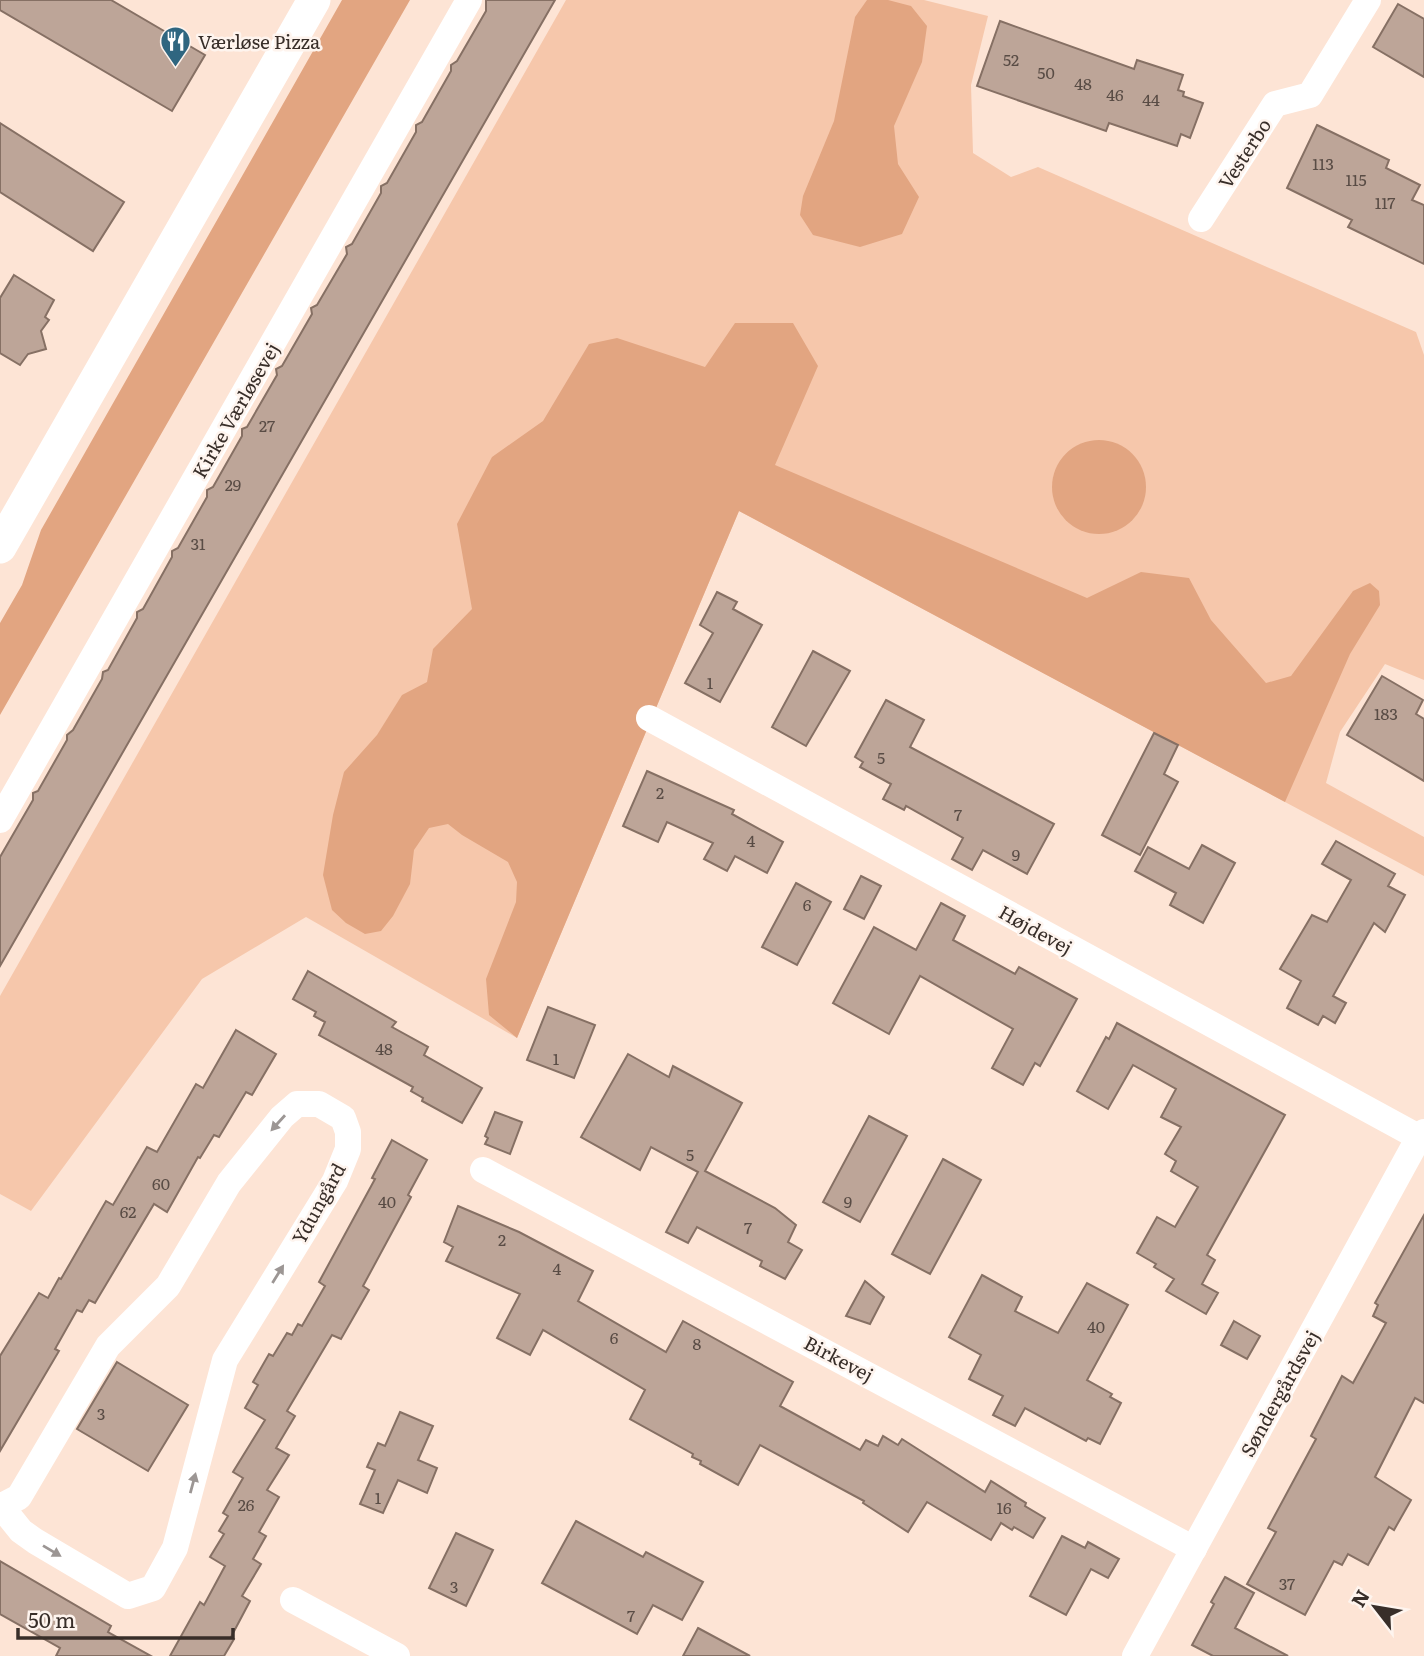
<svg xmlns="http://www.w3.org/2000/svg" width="1424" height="1656" font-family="Literata,serif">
<rect width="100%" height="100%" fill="#fde4d5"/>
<polygon fill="#f6c7ab" points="566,0 924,0 988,16 971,85 973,153 1011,177 1038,167 1416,332 1424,355 1424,680 1385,664 1340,732 1326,783 1424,837 1424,876 739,511 517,1038 306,917 202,979 31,1211 0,1194 0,996"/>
<g fill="#e2a581">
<polygon points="342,0 410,0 0,715 0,623 22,585 41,530"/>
<polygon points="867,0 888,0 911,6 927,26 922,62 894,126 898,164 919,197 902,234 860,247 813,235 800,215 803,196 834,121 855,17"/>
<polygon points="735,323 793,323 818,366 775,465 1087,598 1141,572 1189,578 1211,620 1266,683 1291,676 1353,591 1370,583 1379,591 1380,605 1350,654 1285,802 739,511 517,1038 489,1015 486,979 516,902 517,882 508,862 462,835 448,824 429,828 414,850 410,884 393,916 381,931 365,934 346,923 332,910 323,875 333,815 344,772 377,735 402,695 427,682 433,649 472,609 457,524 492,457 543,421 589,344 617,338 705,367"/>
<circle cx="1099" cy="487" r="47"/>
</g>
<g fill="#bda598" stroke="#867064" stroke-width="2">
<polygon points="0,0 111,0 205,55 172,111 0,10"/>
<polygon points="486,0 555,0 0,966 0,857 33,800 33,793 38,791 67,740 67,735 73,730 102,679 103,672 108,670 137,618 137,612 143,609 172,557 172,551 178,548 207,497 207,490 213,487 242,436 242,429 247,427 277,375 276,369 282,366 312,314 311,308 317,305 347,254 346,247 352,244 381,193 381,186 387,183 416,132 416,125 422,122 451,71 451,65 457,61 486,11"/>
<polygon points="1398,4 1424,19 1424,77 1373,47"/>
<polygon points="1000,21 1134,69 1137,60 1183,75 1178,90 1184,92 1183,96 1203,103 1190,138 1181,134 1177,146 1109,123 1106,131 977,86"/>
<polygon points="0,123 124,202 93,251 0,192"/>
<polygon points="1317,125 1389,160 1386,168 1420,185 1412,200 1424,205 1424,264 1348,227 1352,220 1287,188"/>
<polygon points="14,275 54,300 45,317 49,320 41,331 46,349 28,354 20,365 0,353 0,298"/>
<polygon points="717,592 737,602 733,609 762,625 720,702 685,683 713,633 700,625"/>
<polygon points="813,651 850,671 806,746 772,727"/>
<polygon points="1382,676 1423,700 1416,714 1424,719 1424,781 1347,735"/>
<polygon points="886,700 924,720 910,747 1054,824 1027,874 983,850 972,870 952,859 963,838 906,806 904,810 883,799 891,784 860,767 863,762 855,757"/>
<polygon points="1154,733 1178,745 1164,774 1178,782 1140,855 1102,835"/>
<polygon points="647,771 734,810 732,814 783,842 767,873 735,856 727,871 704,859 713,843 667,822 658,842 623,826"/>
<polygon points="1336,841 1395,874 1388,886 1405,895 1385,932 1374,923 1333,996 1346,1003 1335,1023 1323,1016 1318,1025 1287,1008 1301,981 1280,969 1312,915 1327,922 1351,880 1322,864"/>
<polygon points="1202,845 1235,863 1203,923 1170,905 1176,893 1135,871 1148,847 1189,869"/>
<polygon points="861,876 881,886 864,919 844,909"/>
<polygon points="796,883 831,902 797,965 762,947"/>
<polygon points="941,903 965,916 953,940 1015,974 1019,967 1077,999 1040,1066 1035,1063 1023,1085 992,1068 1013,1029 920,976 889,1034 833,1003 874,927 916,950"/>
<polygon points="308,971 396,1022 392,1027 428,1047 424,1055 482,1088 462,1123 422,1101 423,1098 411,1091 413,1087 319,1035 325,1022 314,1016 316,1012 293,999"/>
<polygon points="548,1007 595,1025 574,1078 527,1060"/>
<polygon points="1117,1023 1285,1115 1207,1255 1215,1260 1202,1284 1218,1293 1206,1314 1166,1291 1174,1279 1154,1267 1156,1264 1137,1253 1157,1217 1175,1227 1198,1187 1171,1171 1176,1161 1165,1154 1181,1127 1161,1117 1176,1089 1133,1065 1108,1109 1077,1091 1106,1037 1109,1039"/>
<polygon points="236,1030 276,1054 252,1095 246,1092 219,1137 214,1135 200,1158 198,1157 167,1212 154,1204 95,1303 89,1300 82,1312 77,1310 55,1349 59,1351 0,1451 0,1356 39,1293 48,1298 59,1278 61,1279 106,1201 113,1205 147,1147 157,1152 196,1084 203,1088"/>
<polygon points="628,1054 669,1077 673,1066 742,1103 705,1171 775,1208 796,1225 788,1242 802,1250 785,1279 760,1266 762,1261 697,1227 688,1243 666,1232 698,1172 651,1147 640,1170 581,1137"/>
<polygon points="495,1112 522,1122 510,1154 485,1144 488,1138 485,1136"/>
<polygon points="869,1116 907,1136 860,1222 823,1202"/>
<polygon points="392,1140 427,1160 408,1195 411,1197 363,1286 369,1290 341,1339 332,1335 287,1411 295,1416 276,1448 289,1455 267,1490 279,1497 259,1532 266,1536 253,1559 261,1564 242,1596 250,1601 231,1637 234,1639 224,1656 170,1656 200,1602 204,1605 225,1566 210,1557 224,1534 219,1531 228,1516 223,1513 243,1478 233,1472 265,1420 245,1408 258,1385 253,1382 269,1354 273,1356 287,1333 292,1335 298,1324 302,1326 325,1286 319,1282 375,1179 372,1178"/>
<polygon points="943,1159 981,1180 930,1274 892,1254"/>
<polygon points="458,1206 519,1232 593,1271 578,1301 666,1352 683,1321 793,1382 780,1406 860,1450 866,1440 878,1446 883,1436 898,1445 902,1439 985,1492 991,1481 1026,1503 1025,1506 1045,1518 1033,1538 1014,1527 1012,1530 1001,1523 991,1540 927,1502 908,1532 863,1503 864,1501 760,1445 738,1485 700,1464 701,1461 692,1457 693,1454 630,1419 645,1390 543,1330 530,1355 497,1338 520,1294 446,1261 453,1247 444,1242"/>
<polygon points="1424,1215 1424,1403 1415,1398 1375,1477 1411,1500 1394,1530 1389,1527 1368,1565 1348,1554 1342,1565 1334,1561 1305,1615 1247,1584 1276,1532 1268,1528 1316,1439 1311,1436 1342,1376 1353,1383 1386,1323 1373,1316 1378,1305 1375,1303"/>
<polygon points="982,1275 1022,1297 1015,1311 1058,1333 1087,1283 1128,1305 1087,1380 1112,1394 1110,1397 1121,1403 1100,1444 1088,1438 1086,1441 1025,1408 1015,1426 993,1415 1003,1396 969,1379 981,1355 949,1337"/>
<polygon points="865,1281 884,1297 870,1324 846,1316"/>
<polygon points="1234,1321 1260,1336 1247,1359 1221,1345"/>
<polygon points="117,1362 188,1405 148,1471 77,1429"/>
<polygon points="400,1412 433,1426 418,1460 437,1468 427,1493 398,1480 383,1513 360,1504 375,1470 367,1467 378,1443 385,1446"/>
<polygon points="576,1521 643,1557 646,1552 703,1582 682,1620 653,1605 637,1634 542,1583"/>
<polygon points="456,1533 493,1550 466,1606 429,1588"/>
<polygon points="1062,1536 1085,1548 1088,1542 1119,1559 1108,1578 1091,1569 1066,1615 1030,1596"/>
<polygon points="0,1561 111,1626 108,1632 151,1656 56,1656 60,1648 0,1614"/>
<polygon points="1225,1577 1254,1593 1235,1628 1288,1656 1213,1656 1192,1645 1214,1604 1211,1602"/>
<polygon points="698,1628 750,1656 683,1656"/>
</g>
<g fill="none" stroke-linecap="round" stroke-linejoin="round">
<g stroke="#fff" stroke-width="26">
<polyline points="1201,219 1275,104 1310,95 1368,0"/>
<polyline points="649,718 1424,1140"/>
<polyline points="0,820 469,0"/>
<polyline points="483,1170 1194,1549"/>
<polyline points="0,1505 21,1531 35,1541 128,1596 153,1588 175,1548 225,1360 335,1181 348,1149 348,1132 343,1118 319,1104 297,1104 282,1117 229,1183 168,1286 108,1346 19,1497 2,1506"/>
<polyline points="293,1600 397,1656"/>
<polyline points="1135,1656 1419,1137 1424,1132"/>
</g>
<polyline stroke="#fff" stroke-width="33" points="0,547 314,0"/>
</g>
<defs><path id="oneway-solid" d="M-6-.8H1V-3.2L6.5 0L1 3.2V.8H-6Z" transform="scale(1.75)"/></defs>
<g fill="#9c9694">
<use href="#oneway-solid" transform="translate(278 1123) rotate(132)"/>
<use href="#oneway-solid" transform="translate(278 1274) rotate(-58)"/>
<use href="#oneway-solid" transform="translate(193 1483) rotate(-75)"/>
<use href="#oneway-solid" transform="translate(52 1551) rotate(31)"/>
</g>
<defs>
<symbol id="restaurant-pin" viewBox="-11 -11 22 30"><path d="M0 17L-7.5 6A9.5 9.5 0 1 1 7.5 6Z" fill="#2f6680" stroke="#fef4ee"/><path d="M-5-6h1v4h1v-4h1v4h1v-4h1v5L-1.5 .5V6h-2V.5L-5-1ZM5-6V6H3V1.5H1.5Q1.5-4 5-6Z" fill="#fff"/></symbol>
</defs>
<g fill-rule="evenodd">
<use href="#restaurant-pin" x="158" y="24" width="35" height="47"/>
</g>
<g text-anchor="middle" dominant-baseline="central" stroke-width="5" stroke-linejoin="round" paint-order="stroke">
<g font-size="16" fill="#594c45">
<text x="1011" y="59">52</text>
<text x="1046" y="72">50</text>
<text x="1083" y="83">48</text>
<text x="1115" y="94">46</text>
<text x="1151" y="99">44</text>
<text x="1323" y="163">113</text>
<text x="1356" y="179">115</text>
<text x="1385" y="202">117</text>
<text x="267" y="425">27</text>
<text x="233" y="484">29</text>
<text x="198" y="543">31</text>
<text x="710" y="682">1</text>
<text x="1386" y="713">183</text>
<text x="881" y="757">5</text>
<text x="660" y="792">2</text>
<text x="958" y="814">7</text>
<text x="751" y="840">4</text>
<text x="1016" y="854">9</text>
<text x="807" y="904">6</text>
<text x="384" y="1048">48</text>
<text x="556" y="1058">1</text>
<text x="690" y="1154">5</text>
<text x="161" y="1183">60</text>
<text x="387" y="1201">40</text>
<text x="848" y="1201">9</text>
<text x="128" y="1211">62</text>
<text x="748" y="1227">7</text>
<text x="502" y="1239">2</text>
<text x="557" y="1268">4</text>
<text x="1096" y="1326">40</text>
<text x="614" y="1337">6</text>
<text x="697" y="1343">8</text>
<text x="101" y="1413">3</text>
<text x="378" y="1497">1</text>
<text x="246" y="1504">26</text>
<text x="1004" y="1507">16</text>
<text x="1287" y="1583">37</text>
<text x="454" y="1586">3</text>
<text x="631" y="1615">7</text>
</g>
<g font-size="19" fill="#382e29" stroke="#fef4ee" text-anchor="start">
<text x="198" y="41">Værløse Pizza</text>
</g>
<g font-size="19" fill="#382e29" stroke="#fef4ee">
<text transform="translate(1244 153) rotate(-57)">Vesterbo</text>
<text transform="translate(235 410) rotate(-60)">Kirke Værløsevej</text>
<text transform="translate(1036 929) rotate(29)">Højdevej</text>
<text transform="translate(318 1203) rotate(-61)">Ydungård</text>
<text transform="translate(839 1358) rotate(28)">Birkevej</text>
<text transform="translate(1279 1393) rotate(-61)">Søndergårdsvej</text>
</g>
</g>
<g transform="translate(1375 1607) rotate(301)" stroke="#fef4ee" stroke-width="5" paint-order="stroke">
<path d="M0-5L12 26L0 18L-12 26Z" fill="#382e29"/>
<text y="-10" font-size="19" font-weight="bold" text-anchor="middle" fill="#382e29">N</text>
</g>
<path d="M18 1628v10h215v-10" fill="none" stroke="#382e29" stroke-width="3.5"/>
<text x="28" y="1628" font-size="21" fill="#382e29" stroke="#fef4ee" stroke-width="5" paint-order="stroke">50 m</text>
</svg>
